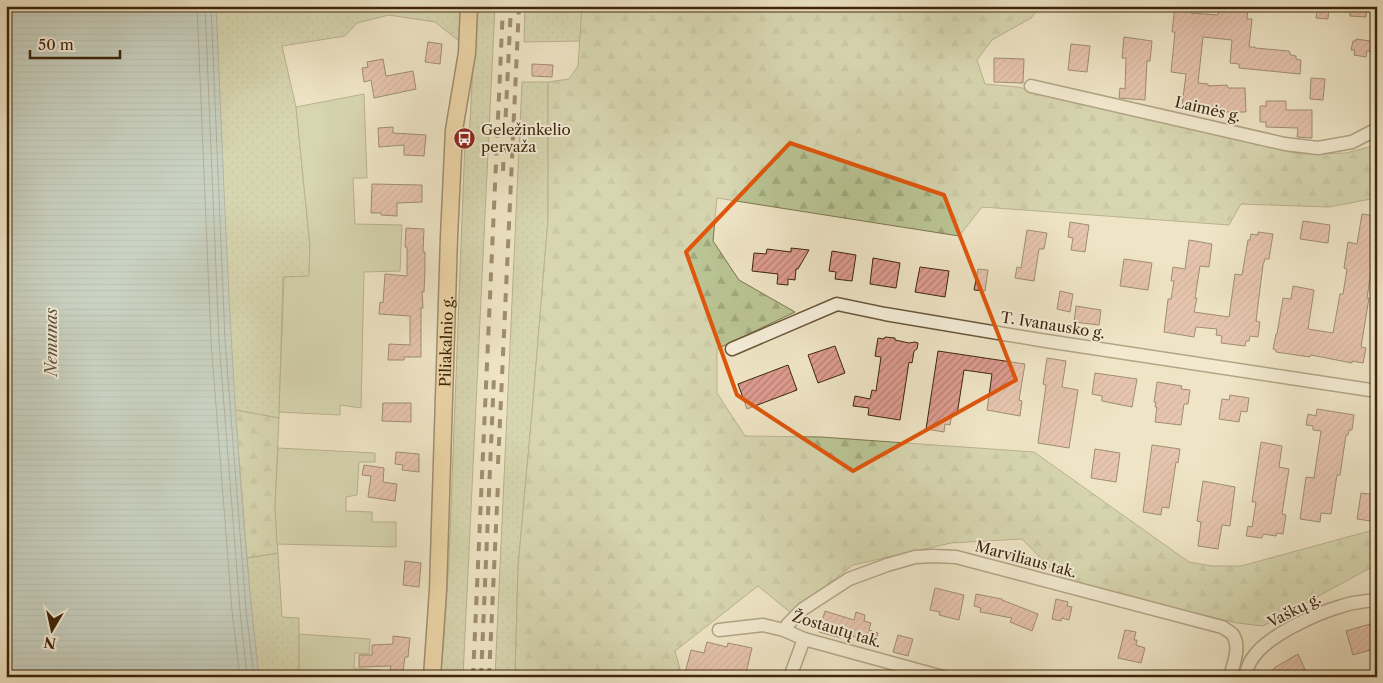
<svg xmlns="http://www.w3.org/2000/svg" width="1383" height="683" font-family="'Libre Caslon Text',serif">
<defs>
<pattern id="grass-dots" width="8" height="8" patternUnits="userSpaceOnUse" patternTransform="scale(1.25)"><rect width="8" height="8" fill="#bac494"/><path d="M2 2h.1M6 6h.1" fill="none" stroke="#a1a87e" stroke-width="1.8" stroke-linecap="round"/></pattern>
<pattern id="forest-firs" width="22" height="20" patternUnits="userSpaceOnUse" patternTransform="scale(1.25)"><rect width="22" height="20" fill="#bac494"/><path d="M5 1l3.5 6h-7zM16 11l3.5 6h-7z" fill="#a1a87e"/></pattern>
<pattern id="water-rules" width="6" height="5" patternUnits="userSpaceOnUse" patternTransform="scale(1.25)"><rect width="6" height="5" fill="#9ebdbf"/><path d="M0 2.5h6" fill="none" stroke="#89a2a3"/></pattern>
<pattern id="building-hatch" width="6" height="6" patternUnits="userSpaceOnUse" patternTransform="scale(1.25)"><rect width="6" height="6" fill="#dd9c90"/><path d="M-1 1l2-2M0 6l6-6M5 7l2-2" fill="none" stroke="#b57f74"/></pattern>
</defs>
<rect width="100%" height="100%" fill="#efe5c6"/>
<filter id="stains"><feTurbulence type="fractalNoise" baseFrequency=".004" numOctaves="4"/><feColorMatrix values="0 0 0 0 .2 0 0 0 0 .09 0 0 0 0 .02 0 0 0 .5 -.17"/></filter>
<radialGradient id="worn" r=".72"><stop offset=".6" stop-color="#630" stop-opacity="0"/><stop offset="1" stop-color="#630" stop-opacity=".3"/></radialGradient>
<g fill="url(#grass-dots)" stroke="#7c754e">
<polygon points="216,6 460,6 459,41 435,22 389,15 357,23 345,36 282,46 296,107 310,246 309,277 283,277 279,418 235,410 230,340"/>
<polygon points="476,6 495,6 463,677 440,677 443,650 449,560 465,141 469,141"/>
<polygon points="525,6 582,6 580,41 524,42"/>
<polygon points="522,82 548,82 548,219 533,401 518,567 515,677 495,677"/>
<polygon points="278,553 282,617 299,618 299,677 259,677 251,609 247,558"/>
</g>
<g fill="url(#forest-firs)" stroke="#7c754e">
<polygon points="582,6 1041,6 1031,18 992,40 977,60 985,84 1018,87 1039,92 1299,154 1346,153 1377,145 1376,198 1329,207 1241,204 1229,225 982,207 959,236 717,198 713,241 739,280 795,312 717,349 717,393 745,436 821,437 1034,452 1189,562 1212,566 1241,566 1377,529 1377,566 1374,566 1263,626 1237,623 1065,583 1022,539 951,543 853,565 791,613 758,586 675,651 682,677 515,677 518,567 533,401 548,219 548,82 569,79 578,66"/>
<polygon points="235,410 279,418 275,506 278,553 247,558"/>
</g>
<g fill="#bac494" stroke="#7c754e">
<polygon points="364,94 367,178 353,178 355,224 402,225 400,271 364,272 361,408 340,405 340,415 279,412 284,277 309,276 310,246 296,107"/>
<polygon points="278,448 375,453 375,462 359,462 357,495 346,497 346,511 372,512 372,522 396,522 396,547 277,544 275,506"/>
<polygon points="299,634 370,639 369,654 355,653 354,668 380,670 379,677 299,677"/>
</g>
<path fill="url(#water-rules)" stroke="#788176" d="M 6,6 L 216,6 C 226,230 233,454 259,677 L 6,677 Z"/>
<g fill="none" stroke-linecap="round" stroke-linejoin="round">
<g stroke="#6e7264" stroke-width="1">
<polyline points="197,6 211,341 232,611 240,677"/>
<polyline points="205,6 219,341 240,610 247,677"/>
<polyline points="211,6 225,340 246,610 254,677"/>
</g>
</g>
<g fill="url(#building-hatch)" stroke="#3e2609">
<polygon points="1175,6 1191,6 1191,13 1218,15 1219,9 1235,11 1235,7 1248,8 1247,19 1252,19 1249,47 1255,47 1255,48 1289,51 1291,55 1296,56 1296,59 1301,60 1300,74 1239,68 1239,64 1230,63 1232,40 1203,37 1198,83 1208,84 1208,86 1227,85 1228,88 1245,88 1246,112 1221,112 1221,111 1182,106 1186,74 1171,72 1175,32 1172,32"/>
<polygon points="1318,6 1329,6 1328,19 1316,18"/>
<polygon points="1350,6 1367,6 1366,17 1350,16"/>
<polygon points="1124,37 1152,41 1150,61 1147,61 1145,100 1119,98 1120,88 1125,89 1126,58 1122,58"/>
<polygon points="1356,39 1377,42 1377,52 1367,51 1366,57 1354,55 1355,50 1351,50 1353,41 1356,41"/>
<polygon points="428,42 442,44 440,64 425,62"/>
<polygon points="1071,44 1090,46 1087,72 1068,70"/>
<polygon points="994,58 1024,59 1023,83 994,82"/>
<polygon points="383,59 386,76 413,71 416,89 374,98 371,80 364,82 362,68 368,67 367,62"/>
<polygon points="532,64 553,65 552,77 532,76"/>
<polygon points="1311,78 1325,79 1323,100 1310,99"/>
<polygon points="1266,101 1286,101 1286,110 1312,110 1312,138 1297,137 1298,128 1266,127 1266,122 1260,122 1260,106 1266,106"/>
<polygon points="393,127 393,133 426,135 424,156 404,155 404,145 379,147 378,128"/>
<polygon points="372,184 422,185 422,202 397,203 397,216 381,215 381,213 371,213"/>
<polygon points="1362,214 1376,216 1374,232 1377,233 1377,267 1375,266 1374,273 1371,272 1367,298 1369,298 1361,347 1366,348 1363,363 1352,361 1352,363 1311,355 1310,357 1276,352 1276,350 1273,349 1276,334 1277,334 1283,298 1291,299 1293,286 1314,290 1308,329 1333,333 1340,294 1343,294 1347,269 1344,268 1348,242 1357,244"/>
<polygon points="1303,221 1330,225 1328,243 1300,239"/>
<polygon points="1070,222 1089,225 1085,252 1071,250 1073,238 1068,237"/>
<polygon points="406,228 424,229 423,252 425,252 425,268 424,292 422,292 423,308 421,308 421,357 404,357 404,360 388,360 389,344 410,345 410,316 379,314 380,302 383,303 385,274 407,276 407,247 405,247"/>
<polygon points="1027,230 1047,233 1044,249 1039,249 1034,281 1015,278 1017,267 1021,268"/>
<polygon points="1258,232 1273,234 1269,259 1265,259 1263,265 1256,321 1260,322 1258,337 1250,336 1249,341 1246,341 1245,346 1221,343 1222,336 1216,335 1217,329 1196,327 1194,337 1164,332 1168,299 1171,299 1174,281 1171,281 1173,267 1185,269 1189,240 1212,244 1209,267 1200,266 1195,298 1197,298 1194,312 1229,317 1235,274 1242,275 1248,240 1250,240 1251,234 1258,235"/>
<polygon points="791,248 809,250 798,269 796,269 795,280 788,279 788,285 777,284 778,274 752,271 754,253 766,254 767,249 791,252"/>
<polygon points="832,251 856,255 852,281 835,279 836,272 829,271"/>
<polygon points="873,258 900,263 896,288 870,284"/>
<polygon points="1124,259 1152,263 1148,290 1120,286"/>
<polygon points="920,267 949,271 945,297 915,292"/>
<polygon points="978,269 988,270 985,291 974,290"/>
<polygon points="1060,291 1073,294 1070,312 1057,309"/>
<polygon points="1076,306 1101,310 1099,325 1074,322"/>
<polygon points="885,337 895,338 895,340 909,343 915,342 918,343 917,349 914,351 912,363 909,362 900,420 868,415 869,408 853,406 855,396 870,399 872,390 876,391 881,357 875,356 878,338 884,339"/>
<polygon points="835,346 845,373 818,383 808,355"/>
<polygon points="938,351 1025,364 1019,400 1022,401 1020,416 987,410 992,374 964,370 957,415 952,414 950,425 945,424 944,432 926,429"/>
<polygon points="1047,358 1066,361 1062,387 1078,390 1069,448 1038,443 1046,385 1043,384"/>
<polygon points="788,365 797,390 747,409 738,384"/>
<polygon points="1095,373 1137,379 1132,407 1102,401 1102,396 1092,394"/>
<polygon points="1157,382 1182,386 1181,389 1190,390 1188,404 1184,404 1181,425 1155,422 1157,407 1155,407 1156,402 1154,402"/>
<polygon points="1230,395 1249,398 1247,412 1241,411 1239,422 1219,419 1222,399 1229,400"/>
<polygon points="383,403 411,403 411,422 382,421"/>
<polygon points="1317,409 1354,415 1352,430 1349,430 1348,435 1346,435 1340,475 1337,475 1331,514 1321,513 1320,522 1300,519 1306,477 1314,478 1321,431 1313,430 1313,426 1306,425 1308,414 1316,416"/>
<polygon points="1261,442 1282,446 1279,467 1289,469 1282,514 1286,515 1283,534 1277,533 1276,536 1263,534 1262,538 1246,536 1248,526 1252,527 1256,502 1252,502"/>
<polygon points="1152,445 1180,449 1178,463 1176,462 1169,508 1162,507 1161,515 1143,512"/>
<polygon points="1095,449 1120,453 1116,482 1091,478"/>
<polygon points="396,452 419,454 419,472 402,470 403,465 395,464"/>
<polygon points="364,465 384,468 383,482 397,484 395,501 368,497 371,476 362,475"/>
<polygon points="1203,481 1235,487 1230,526 1222,525 1218,549 1198,546 1201,522 1197,521"/>
<polygon points="1361,493 1377,495 1377,522 1357,519"/>
<polygon points="405,561 421,563 419,587 403,585"/>
<polygon points="935,588 964,595 959,620 939,615 940,612 930,610"/>
<polygon points="976,594 1002,599 1002,600 1038,614 1032,631 1010,622 1012,618 980,612 981,608 974,606"/>
<polygon points="1056,599 1068,602 1067,606 1072,607 1069,620 1062,618 1061,621 1052,619"/>
<polygon points="825,611 854,620 856,612 865,615 864,621 871,623 869,630 878,633 875,643 843,633 841,638 819,632"/>
<polygon points="1377,622 1377,648 1353,655 1346,631"/>
<polygon points="1125,630 1136,632 1134,640 1137,640 1136,645 1145,648 1141,663 1118,658"/>
<polygon points="898,635 913,639 908,656 893,652"/>
<polygon points="393,636 410,638 408,657 405,657 402,677 389,677 391,666 359,667 359,655 372,655 372,645 393,644"/>
<polygon points="707,642 727,647 728,643 752,648 745,677 684,677 691,650 704,653"/>
<polygon points="1298,654 1307,674 1301,677 1272,677 1274,668"/>
</g>
<g fill="none" stroke-linecap="round" stroke-linejoin="round">
<defs>
<g id="minor">
<polyline points="1031,86 1285,144 1318,148 1352,142 1377,129"/>
<polyline points="732,349 837,304 885,314 1040,340 1377,391"/>
<polyline points="719,630 763,625 784,630 804,639 943,677"/>
<path d="M 784,630 L 788,624 L 803,609 L 849,579 L 887,565 L 915,557 L 933,556 L 956,557 L 1222,627 C 1225,629 1231,632 1233,635 C 1241,647 1233,665 1230,677"/>
<polyline points="790,677 804,639"/>
<path d="M 1245,677 C 1247,671 1248,664 1252,659 C 1266,636 1317,613 1342,606 C 1353,602 1365,601 1377,600"/>
</g>
<g id="major">
<path id="s1" d="M 432,677 L 438,590 L 449,237 L 454,130 L 467,53 L 469,6"/>
</g>
</defs>
<use href="#minor" stroke="#6a5638" stroke-width="15"/>
<use href="#major" stroke="#3e2609" stroke-width="19"/>
<use href="#minor" stroke="#f5eeda" stroke-width="12"/>
<use href="#major" stroke="#e8c283" stroke-width="16"/>
<g stroke="#3e2609" stroke-width="4" stroke-dasharray="9 9" stroke-linecap="butt">
<polyline points="503,171 511,6"/>
<polyline points="498,464 519,6"/>
<polyline points="473,677 503,6"/>
<polyline points="481,677 494,376"/>
<polyline points="489,677 498,484"/>
</g>
</g>
<path d="M0 0H1383V683H0ZM 790,143 L 944,195 L 1016,380 L 853,471 L 737,395 L 686,252 Z" fill="#efe5c6" fill-opacity=".55" fill-rule="evenodd"/>
<path fill="none" stroke="#e0560c" stroke-width="4" stroke-linejoin="round" d="M 790,143 L 944,195 L 1016,380 L 853,471 L 737,395 L 686,252 Z"/>
<defs>
<symbol id="bus-disc" viewBox="-11 -11 22 22"><circle r="9.5" fill="#8f2418" stroke="#f5eeda"/><path d="M-5-6H5V4H4V6H2V4H-2V6H-4V4H-5ZM-3.5-4V0h7V-4ZM-3.5 1.2v1.5H-2V1.2ZM2 1.2v1.5H3.5V1.2Z" fill="#fff"/></symbol>
</defs>
<g fill-rule="evenodd">
<use href="#bus-disc" x="452" y="126" width="25" height="25"/>
</g>
<g text-anchor="middle" dominant-baseline="central" stroke-width="4" stroke-linejoin="round" paint-order="stroke">
<g font-size="15" fill="#3e2609" stroke="#f5eeda">
<text transform="translate(1208 109) rotate(13)">Laimės g.</text>
<text transform="translate(1053 325) rotate(9)">T. Ivanausko g.</text>
<text stroke="none"><textPath href="#s1" startOffset="336">Piliakalnio g.</textPath></text>
<text transform="translate(1026 559) rotate(15)">Marviliaus tak.</text>
<text transform="translate(1294 610) rotate(-27)">Vaškų g.</text>
<text transform="translate(837 629) rotate(17)">Žostautų tak.</text>
</g>
<g font-size="15" fill="#3e2609" stroke="#f5eeda" text-anchor="start">
<text x="481" y="129">Geležinkelio<tspan x="481" dy="17">pervaža</tspan></text>
</g>
<g font-size="16" font-style="italic" fill="#5b5340" stroke="#f5eeda">
<text transform="translate(51 342) rotate(-90)">Nemunas</text>
</g>
</g>
<rect width="1383" height="683" fill="none" stroke="#efe5c6" stroke-width="25"/>
<rect x="8" y="8" width="1368" height="668" fill="none" stroke="#3e2609" stroke-width="2.5"/>
<rect x="12" y="12" width="1358" height="658" fill="none" stroke="#3e2609"/>
<g transform="translate(52 630) rotate(189)" stroke="#f5eeda" stroke-width="4" paint-order="stroke">
<path d="M0-4L9 19L0 12L-9 19Z" fill="#3e2609"/>
<text y="-8" font-size="14" font-weight="bold" text-anchor="middle" fill="#3e2609">N</text>
</g>
<path d="M30 50v8h90v-8" fill="none" stroke="#3e2609" stroke-width="2.5"/>
<text x="38" y="50" font-size="15" fill="#3e2609" stroke="#f5eeda" stroke-width="4" paint-order="stroke">50 m</text>
<rect width="100%" height="100%" filter="url(#stains)"/>
<rect width="100%" height="100%" fill="url(#worn)"/>
</svg>
